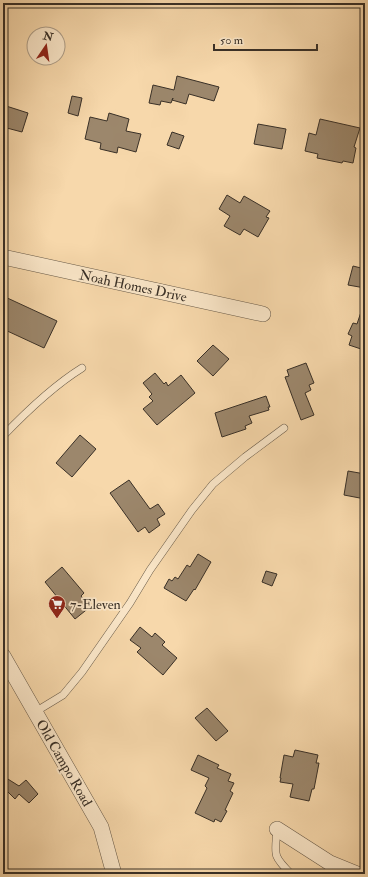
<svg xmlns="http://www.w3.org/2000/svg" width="368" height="877" font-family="'IM FELL Double Pica',serif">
<rect width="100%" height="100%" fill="#f7d8ab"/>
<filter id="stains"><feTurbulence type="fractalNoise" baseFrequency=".005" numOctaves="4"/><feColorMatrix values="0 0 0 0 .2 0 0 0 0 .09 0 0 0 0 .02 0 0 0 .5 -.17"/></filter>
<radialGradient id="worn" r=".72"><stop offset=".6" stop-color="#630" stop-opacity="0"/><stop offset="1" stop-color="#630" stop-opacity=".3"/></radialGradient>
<g fill="#9c876c" stroke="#393027">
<polygon points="177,76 219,87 214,101 189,94 186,104 172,100 173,98 171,103 161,101 160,105 149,103 153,85 174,90"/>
<polygon points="72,96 82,98 78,116 68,113"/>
<polygon points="3,105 28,113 22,132 3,127"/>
<polygon points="109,113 129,119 126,131 141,134 136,152 118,147 117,153 100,149 101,143 85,139 90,117 107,121"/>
<polygon points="320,119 360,128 354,147 356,148 353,163 343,161 342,163 317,158 318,154 305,151 309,133 316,135"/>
<polygon points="258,124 286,129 282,149 254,144"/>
<polygon points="172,132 184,136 179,149 167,145"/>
<polygon points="227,195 240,203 244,196 270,211 266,217 269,218 258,237 244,229 240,235 224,226 230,216 219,209"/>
<polygon points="353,266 365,269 365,288 348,285"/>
<polygon points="3,296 57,321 44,348 3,329"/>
<polygon points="363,306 365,306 365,339 361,349 349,345 352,336 348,334 353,323 357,324"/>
<polygon points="213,345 229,359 213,376 197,361"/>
<polygon points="306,363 314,383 309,385 311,390 305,393 314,415 301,420 285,377 289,376 287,370"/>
<polygon points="155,373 164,384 166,382 168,386 181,375 195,393 157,425 143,409 153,401 149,397 152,394 143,383"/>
<polygon points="266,396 270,407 268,407 269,410 249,416 252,423 245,426 246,429 222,437 215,413"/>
<polygon points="80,435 96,449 72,477 56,463"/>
<polygon points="348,471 365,474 365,499 344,495"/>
<polygon points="129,480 150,509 158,504 165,514 157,519 160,525 149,533 145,527 138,532 110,493"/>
<polygon points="198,554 211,562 195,590 194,589 186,601 164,588 169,579 172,581 175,577 178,579 187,565 190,567"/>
<polygon points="62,567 84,593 81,596 90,607 75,619 45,582"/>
<polygon points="266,571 277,574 272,586 262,582"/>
<polygon points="140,627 152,637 155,633 165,642 162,645 177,658 163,675 137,652 141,648 130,640"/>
<polygon points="207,708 228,731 216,741 195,718"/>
<polygon points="295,750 318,755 316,763 319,763 314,789 312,789 309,801 290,797 293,784 280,782 281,778 280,778 284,755 293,757"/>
<polygon points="198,755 219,765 217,768 231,774 228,781 234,783 230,791 233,793 225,810 227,811 221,822 215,819 214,822 195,813 207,788 205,786 209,778 191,770"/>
<polygon points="3,776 19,786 26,780 38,794 29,803 19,794 15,799 3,787"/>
</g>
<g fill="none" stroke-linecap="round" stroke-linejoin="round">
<defs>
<g id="lane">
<path d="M 3,436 C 27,411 53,386 82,368"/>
<polyline points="35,712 63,695 82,672 130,603 150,570 192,510 213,484 245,457 284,428"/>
<path d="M 277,830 C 275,855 272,855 291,874"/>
</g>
<g id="street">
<polyline points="3,257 263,314"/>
<polyline points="3,656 101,827 114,874"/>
<polyline points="277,829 330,863 357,874"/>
</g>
</defs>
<use href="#lane" stroke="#685a48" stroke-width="8"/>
<use href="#street" stroke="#685a48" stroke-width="16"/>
<use href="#lane" stroke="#fae6c8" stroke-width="7"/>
<use href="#street" stroke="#fae6c8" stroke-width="15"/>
</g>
<defs>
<symbol id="supermarket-pin" viewBox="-11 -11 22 30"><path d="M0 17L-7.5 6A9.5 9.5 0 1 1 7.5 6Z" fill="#8f2418" stroke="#fae6c8"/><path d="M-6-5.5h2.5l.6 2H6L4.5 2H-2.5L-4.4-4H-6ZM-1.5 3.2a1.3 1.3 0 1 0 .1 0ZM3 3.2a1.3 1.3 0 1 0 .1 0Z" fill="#fff"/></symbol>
</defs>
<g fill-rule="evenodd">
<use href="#supermarket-pin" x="47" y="594" width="20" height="27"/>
</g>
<g text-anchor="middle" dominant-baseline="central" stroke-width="3.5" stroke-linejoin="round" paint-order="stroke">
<g font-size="14" fill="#393027" stroke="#fae6c8">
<text transform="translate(133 286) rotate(12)">Noah Homes Drive</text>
<text transform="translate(64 763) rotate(60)">Old Campo Road</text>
</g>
<g font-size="14" fill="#393027" stroke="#fae6c8" text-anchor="start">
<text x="70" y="604">7-Eleven</text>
</g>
</g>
<rect width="368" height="877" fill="none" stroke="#f7d8ab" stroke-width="16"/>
<rect x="4" y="4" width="360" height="869" fill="none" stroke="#393027" stroke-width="2"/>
<rect x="8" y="8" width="352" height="861" fill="none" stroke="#393027"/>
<g transform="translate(46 46) rotate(13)"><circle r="19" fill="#fae6c8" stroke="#ad9d88"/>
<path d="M0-3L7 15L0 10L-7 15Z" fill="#8f2418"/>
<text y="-6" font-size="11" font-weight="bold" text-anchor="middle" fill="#393027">N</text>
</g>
<path d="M214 44v6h103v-6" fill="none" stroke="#393027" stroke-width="2"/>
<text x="220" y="44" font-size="12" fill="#393027" stroke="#fae6c8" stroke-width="3" paint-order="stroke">50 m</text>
<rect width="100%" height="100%" filter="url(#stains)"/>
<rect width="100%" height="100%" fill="url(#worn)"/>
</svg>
